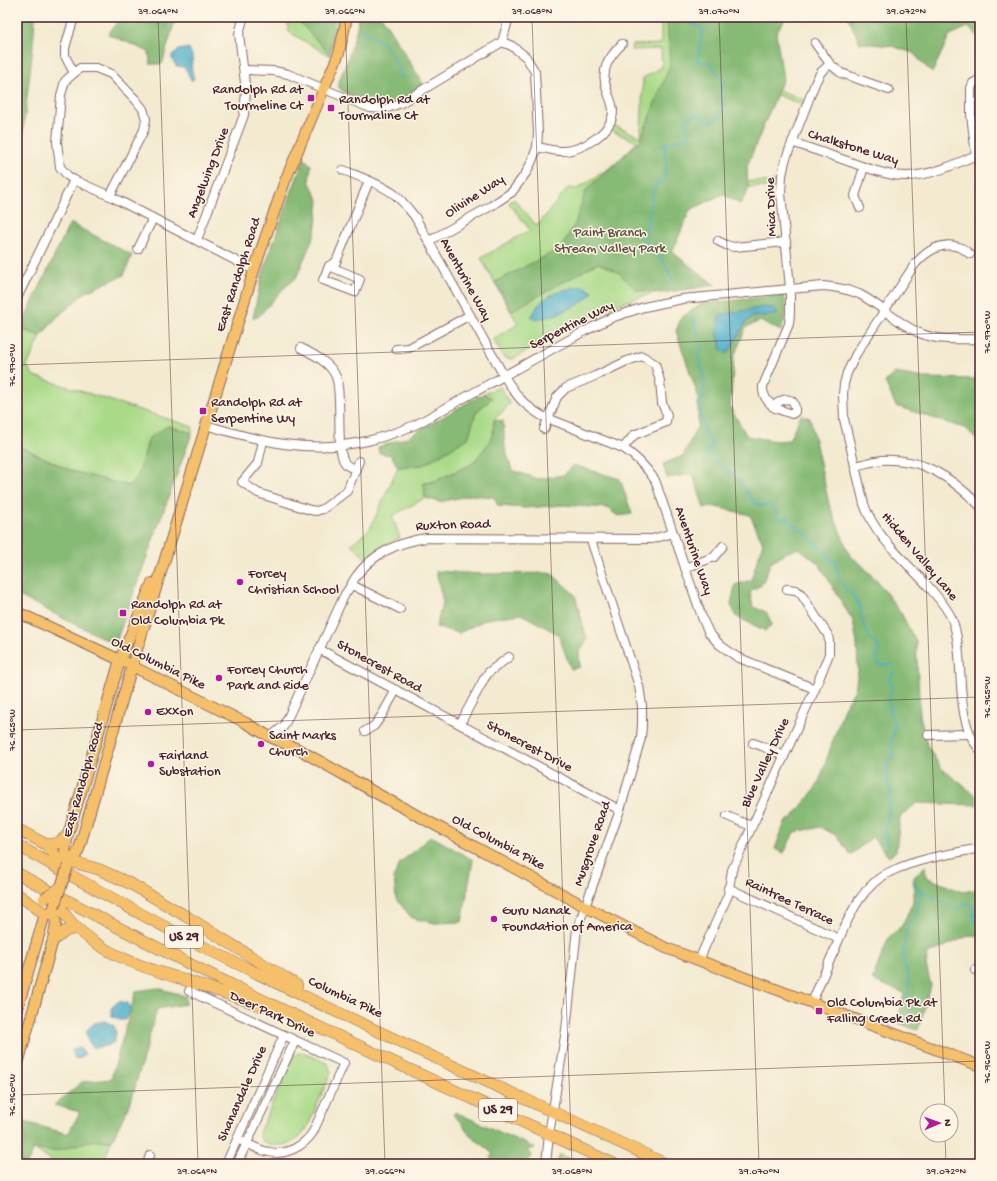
<svg xmlns="http://www.w3.org/2000/svg" width="997" height="1181" font-family="'Gochi Hand',sans-serif">
<rect width="100%" height="100%" fill="#fcf5e5"/>
<filter id="ink" filterUnits="userSpaceOnUse"><feTurbulence type="fractalNoise" baseFrequency=".025" numOctaves="2"/><feDisplacementMap in="SourceGraphic" scale="8" xChannelSelector="R" yChannelSelector="G"/><feConvolveMatrix kernelMatrix="1 2 1 2 8 2 1 2 1" color-interpolation-filters="sRGB"/></filter>
<filter id="wash" filterUnits="userSpaceOnUse"><feTurbulence type="fractalNoise" baseFrequency=".012" numOctaves="4" result="noise"/><feDisplacementMap in="SourceGraphic" scale="16" xChannelSelector="R" yChannelSelector="G"/><feGaussianBlur stdDeviation="0.9" result="paint"/><feColorMatrix in="noise" values="0 0 0 0 0 0 0 0 0 0 0 0 0 0 0 0 0 1.4 0 .05"/><feComposite in="paint" operator="in"/></filter>
<g filter="url(#wash)">
<rect width="100%" height="100%" fill="#f3ead0"/>
<g fill="#a9da88" stroke="#7a7c5a">
<polygon points="287,17 338,17 330,56 289,32"/>
<path d="M 653,17 L 785,17 L 776,32 L 774,88 L 804,100 L 803,105 L 772,93 L 744,168 L 746,181 L 779,182 L 779,187 L 747,187 L 739,203 L 722,194 L 689,208 L 672,250 L 682,262 L 663,291 C 605,304 563,330 513,359 L 504,358 L 493,339 L 518,324 L 481,258 L 530,230 L 509,203 L 514,199 L 537,226 L 568,188 L 577,189 L 614,165 L 637,142 L 610,130 L 613,125 L 641,137 L 643,78 L 662,67 L 661,49 L 631,50 L 632,45 L 661,44 L 661,21 Z"/>
<polygon points="20,329 41,336 27,366 34,376 193,427 192,433 168,426 149,438 138,476 128,486 72,471 17,445 17,335"/>
<polygon points="500,387 510,404 494,420 493,434 486,447 472,464 432,482 424,483 425,498 392,516 400,538 378,549 366,559 351,544 370,529 398,467 423,465 468,438 476,412 492,398 483,394"/>
<path d="M 303,1052 L 328,1064 L 331,1073 L 307,1128 C 298,1144 279,1150 262,1141 L 259,1133 L 294,1055 Z"/>
<polygon points="102,1140 111,1142 103,1164 51,1164 50,1159 34,1149 55,1151 86,1141"/>
<polygon points="560,1155 582,1164 556,1164"/>
</g>
<g fill="#86ba74" stroke="#686c50">
<polygon points="17,17 35,17 33,46 19,165 17,166"/>
<polygon points="121,17 176,17 162,64 150,64 149,52 108,34"/>
<polygon points="295,17 333,17 330,55"/>
<path d="M 358,17 L 382,17 L 424,85 C 413,92 399,104 385,105 C 372,106 356,97 344,92 L 340,89 L 338,84 L 348,59 L 357,28 Z"/>
<polygon points="660,17 786,17 776,33 783,79 747,166 748,191 740,204 723,194 690,210 672,252 715,285 662,293 636,290 618,272 598,263 511,311 495,282 561,248 575,224 586,190 640,141 670,65 667,20"/>
<polygon points="848,17 980,17 980,38 968,27 950,35 932,73 913,53 892,46 860,43"/>
<polygon points="304,158 311,165 309,181 319,201 315,233 296,278 283,289 258,317 253,318 262,275 271,249"/>
<polygon points="70,223 132,255 124,275 86,292 56,318 41,336 20,329"/>
<polygon points="784,295 786,311 781,331 760,321 746,327 734,357 730,407 747,436 776,441 789,440 801,415 810,418 829,504 850,556 860,563 877,581 901,613 916,642 920,716 927,745 941,768 975,795 977,805 917,803 900,817 896,851 889,857 872,837 851,855 837,836 821,827 794,832 784,853 775,849 785,822 793,817 818,785 844,708 855,689 858,671 857,643 853,621 819,564 799,548 785,553 771,562 762,584 750,592 753,607 766,612 772,624 766,631 737,617 731,605 735,585 751,580 763,543 750,515 712,506 704,508 693,474 667,478 663,464 683,456 698,425 698,396 676,331 681,318 701,304"/>
<polygon points="895,373 924,378 980,379 980,444 967,429 896,406 885,382"/>
<polygon points="483,394 492,398 476,412 468,438 423,465 398,467 391,455 379,453 378,447 406,438"/>
<polygon points="494,420 503,421 505,448 512,470 538,479 564,475 573,465 620,479 632,514 618,516 607,508 563,505 525,508 498,506 494,497 471,495 440,502 425,498 424,483 433,482 472,464 486,447 493,434"/>
<polygon points="168,426 192,433 115,644 17,595 17,530 20,506 17,504 17,445 72,471 128,486 138,476 149,438"/>
<polygon points="436,571 481,574 551,573 575,595 587,640 579,652 580,667 571,669 558,634 521,614 487,619 459,633 436,627 443,602"/>
<polygon points="431,836 473,860 462,922 435,923 412,918 396,899 394,877 400,863"/>
<polygon points="925,866 926,877 962,892 980,889 980,937 970,935 928,954 926,965 931,986 918,1030 898,1023 904,993 872,980 889,937 902,926 913,902 914,877"/>
<path d="M 158,988 L 185,996 L 186,1004 L 157,1009 L 131,1101 L 111,1142 C 89,1136 77,1147 56,1151 C 49,1152 41,1150 34,1149 L 27,1164 L 17,1164 L 17,1120 L 68,1134 L 80,1112 L 54,1105 L 82,1082 L 111,1079 L 136,991 Z"/>
<path d="M 455,1112 L 535,1148 L 527,1150 L 532,1157 C 523,1166 508,1164 496,1164 L 490,1158 L 493,1154 L 467,1132 L 461,1122 L 453,1115 Z"/>
</g>
<g fill="#4caecb" stroke="#4b667b">
<path d="M 189,48 L 193,58 C 190,65 192,71 194,79 L 191,81 C 187,72 188,66 176,66 L 172,59 L 172,55 L 179,50 Z"/>
<path d="M 583,286 L 593,292 L 590,296 L 578,305 L 558,314 L 536,320 L 531,317 C 534,313 536,308 539,304 C 549,293 569,287 583,286 Z"/>
<polygon points="764,307 773,308 777,311 777,315 751,317 745,324 729,352 726,353 721,350 717,330 719,316 726,314"/>
<polygon points="119,1001 128,1003 131,1010 125,1020 120,1020 112,1016 112,1007"/>
<polygon points="105,1021 114,1026 116,1033 114,1042 106,1046 94,1048 88,1041 86,1031 94,1023"/>
<polygon points="79,1047 85,1054 81,1058 75,1059 72,1050"/>
</g>
<g fill="none" stroke-linecap="round" stroke-linejoin="round">
<g stroke="#4caecb" stroke-width="1.5">
<polyline points="165,17 167,29"/>
<path d="M 360,28 C 366,36 371,35 379,40 C 391,48 397,65 403,78"/>
<path d="M 674,281 L 663,261 L 646,243 L 644,234 C 649,225 650,211 651,200 C 651,194 655,187 658,182 L 662,183 C 669,172 664,157 665,143 L 689,137 L 685,120 L 691,115 L 700,115 L 708,122 L 717,119 L 724,108 L 721,99 L 721,88 L 725,83 L 710,63 L 697,61 L 703,29 L 689,22 L 690,17"/>
<polyline points="693,316 702,349 698,354 705,383 700,408 705,435 713,444 706,453 738,479 755,503 762,506 769,505 775,509 778,518 782,520 787,517 789,521 804,532 819,547 823,548 828,559 835,561 837,572 846,591 852,594 860,607 862,620 869,638 876,643 880,651 876,657 878,664 884,665 892,664 894,672 889,680 892,688 888,699 891,713 895,726 890,745 895,757 888,759 887,780 891,793 887,824 885,829 887,849"/>
<path d="M 913,882 L 915,882 L 919,890 C 932,895 944,903 957,909 L 967,903 L 972,905 L 974,922 L 980,924"/>
<polyline points="909,1024 909,1014 907,1002 909,980 904,962 903,954 907,927 917,914 921,891"/>
</g>
</g>
</g>
<g filter="url(#ink)">
<g fill="none" stroke-linecap="round" stroke-linejoin="round">
<defs>
<g id="minor">
<polyline points="502,42 509,17"/>
<polyline points="815,43 830,64 841,73 889,90"/>
<polyline points="244,70 274,71 288,74 370,108 385,109 401,103 502,42"/>
<polyline points="74,73 65,56 65,48 74,17"/>
<polyline points="979,80 973,83 971,88 971,115 976,155 980,162"/>
<path d="M 792,142 C 811,149 831,155 850,162 C 868,168 887,176 906,176 C 930,176 954,165 976,155"/>
<path d="M 537,147 C 545,148 553,151 561,151 C 581,152 613,132 613,111 C 613,104 609,97 607,90 C 600,70 608,58 622,44"/>
<path d="M 343,170 C 360,177 379,183 394,194 C 402,200 408,208 415,217 L 504,376 C 516,395 522,404 542,416 L 623,448 C 637,457 646,467 655,480 L 703,620 L 709,633 L 720,645 L 737,657 L 815,689"/>
<polyline points="110,196 144,130 146,119 143,109 136,100 111,74 96,68 80,68 65,81 61,95 57,142 60,167 68,176 74,180 110,196 254,270"/>
<polyline points="860,208 855,196 864,167"/>
<polyline points="197,240 244,115 246,91 239,34 243,19"/>
<polyline points="429,241 491,206 512,192 526,173 532,161 537,147 538,133 535,72 526,57 512,46 502,42"/>
<polyline points="718,241 726,245 734,247 786,242"/>
<polyline points="138,249 153,218"/>
<path d="M 970,254 C 967,252 963,248 959,247 C 941,241 927,251 915,264 L 856,354 L 847,373 L 844,384 L 843,394 L 844,419 L 864,504 C 874,535 905,561 927,585 C 936,595 946,606 952,619 C 967,659 952,719 980,750"/>
<polygon points="329,266 360,279 355,292 323,280"/>
<polyline points="329,266 336,262 369,181"/>
<polyline points="17,298 74,180"/>
<path d="M 301,348 C 313,354 331,363 336,377 C 343,395 335,450 345,463 C 348,467 351,468 356,469"/>
<polyline points="396,349 409,348 470,315"/>
<path d="M 773,407 C 782,398 796,394 795,412 L 792,414 L 775,408 C 768,402 762,396 763,386 L 789,324 L 790,313 L 790,288 L 781,193 L 782,176 L 785,161 L 816,81 L 821,72 L 830,64"/>
<path d="M 206,425 C 262,442 309,454 367,441 C 384,437 401,431 417,424 L 583,332 L 611,318 L 644,307 L 682,299 L 823,286 C 836,287 847,289 859,294 C 881,305 899,325 922,334 C 939,341 961,339 980,339"/>
<polyline points="544,429 557,397 566,388 595,376 627,361 642,356 655,364 660,381 662,403 667,415 666,422 634,435 623,448"/>
<polyline points="263,441 258,463 242,482 258,493 310,510 316,511 323,509 347,491 359,461"/>
<path d="M 855,466 C 864,464 873,461 882,460 C 924,458 952,478 980,506"/>
<polyline points="685,568 714,557 723,546"/>
<polyline points="352,585 400,609"/>
<polyline points="319,649 620,810"/>
<polyline points="460,724 484,679 489,672 509,657"/>
<polyline points="365,731 374,726 382,715 396,690"/>
<polyline points="928,735 969,734"/>
<path d="M 270,737 L 284,726 L 345,594 C 349,589 352,583 355,578 C 371,554 399,542 426,538 L 652,539 L 673,533"/>
<polyline points="753,743 762,746 784,756"/>
<polyline points="727,816 751,826"/>
<polyline points="728,888 839,939"/>
<polyline points="699,960 728,895 732,870 815,689 829,654 829,641 828,635 801,594 796,590 787,589"/>
<polyline points="975,970 980,971"/>
<path d="M 189,991 L 344,1063 L 313,1132 C 304,1146 286,1156 269,1152 C 258,1150 247,1143 237,1139"/>
<path d="M 812,1002 C 820,984 827,966 835,949 C 848,918 861,884 894,870 C 921,858 951,854 980,848"/>
<polyline points="147,1164 150,1155"/>
<polyline points="226,1164 284,1035"/>
<polyline points="237,1164 295,1041"/>
<polyline points="546,1164 549,1134 566,1030 577,929 620,810 641,738 642,725 642,706 639,686 591,540"/>
</g>
<g id="major">
<polyline points="17,612 120,660 246,723 270,737 298,749 374,792 586,907 666,948 980,1066"/>
<polyline points="69,861 76,855 79,849 132,666 254,270 285,181 339,53 347,17"/>
<polyline points="69,861 65,851 68,835 92,755 120,660 152,583"/>
<polyline points="17,1010 45,914 52,911"/>
<polyline points="17,1067 53,940 56,923 53,910 54,907"/>
</g>
<g id="highway">
<polyline points="17,829 47,845 66,869"/>
<path d="M 17,845 C 76,878 135,912 196,943 C 350,1021 509,1091 666,1164"/>
<polyline points="47,845 58,843 68,835"/>
<polyline points="69,861 98,869 131,884 189,918 297,985"/>
<path d="M 17,873 C 211,981 413,1071 614,1164"/>
<polyline points="17,894 45,914"/>
<path d="M 56,900 C 61,907 65,916 72,923 C 103,956 146,968 188,981 C 213,989 237,997 261,1006"/>
<polyline points="53,940 66,931 77,928"/>
</g>
</defs>
<use href="#minor" stroke="#856665" stroke-width="10"/>
<use href="#major" stroke="#856665" stroke-width="12"/>
<use href="#highway" stroke="#856665" stroke-width="12"/>
<use href="#minor" stroke="#fff" stroke-width="8"/>
<use href="#major" stroke="#f6c06b" stroke-width="10"/>
<use href="#highway" stroke="#f6c06b" stroke-width="11"/>
<defs>
<polyline id="major-bridge" points="54,907 68,866"/>
<polyline id="highway-bridge" points="44,899 60,888"/>
</defs>
<use href="#major-bridge" stroke="#856665" stroke-width="12" stroke-linecap="butt"/>
<use href="#highway-bridge" stroke="#856665" stroke-width="12" stroke-linecap="butt"/>
<use href="#major-bridge" stroke="#f6c06b" stroke-width="10"/>
<use href="#highway-bridge" stroke="#f6c06b" stroke-width="11"/>
</g>
</g>
<path fill="none" stroke="#4a1f2b" stroke-width="1" stroke-opacity="0.45" d="M 158,17 L 198,1164M 345,17 L 385,1164M 532,17 L 572,1164M 719,17 L 759,1164M 906,17 L 945,1111M 17,365 L 980,332M 17,730 L 980,697M 17,1095 L 980,1061M 945,1135 L 946,1164"/>
<g fill="#b5179e" stroke="#fcf5e5" stroke-width="1.5">
<rect x="307" y="94" width="8" height="8" rx="2"/>
<rect x="327" y="104" width="8" height="8" rx="2"/>
<rect x="199" y="407" width="8" height="8" rx="2"/>
<circle cx="240" cy="582" r="4"/>
<rect x="119" y="609" width="8" height="8" rx="2"/>
<circle cx="219" cy="678" r="4"/>
<circle cx="148" cy="712" r="4"/>
<circle cx="261" cy="744" r="4"/>
<circle cx="151" cy="764" r="4"/>
<circle cx="494" cy="919" r="4"/>
<rect x="815" y="1007" width="8" height="8" rx="2"/>
</g>
<g text-anchor="middle" dominant-baseline="central" stroke-width="3" stroke-linejoin="round" paint-order="stroke">
<g fill="#fcf5e5" stroke="#7f5f63" stroke-width="1">
<rect x="165" y="926" width="38" height="22" rx="3"/>
<rect x="479" y="1099" width="38" height="22" rx="3"/>
</g>
<g font-size="13" font-weight="bold" fill="#4a1f2b">
<text x="184" y="937">US 29</text>
<text x="498" y="1110">US 29</text>
</g>
<g font-size="14" fill="#4a1f2b" stroke="#fcf5e5" text-anchor="start">
<text x="303" y="90" text-anchor="end">Randolph Rd at<tspan x="303" dy="16">Tourmeline Ct</tspan></text>
<text x="339" y="100">Randolph Rd at<tspan x="339" dy="16">Tourmaline Ct</tspan></text>
<text x="211" y="403">Randolph Rd at<tspan x="211" dy="16">Serpentine Wy</tspan></text>
<text x="248" y="574">Forcey<tspan x="248" dy="16">Christian School</tspan></text>
<text x="131" y="605">Randolph Rd at<tspan x="131" dy="16">Old Columbia Pk</tspan></text>
<text x="227" y="670">Forcey Church<tspan x="227" dy="16">Park and Ride</tspan></text>
<text x="156" y="712">Exxon</text>
<text x="269" y="736">Saint Marks<tspan x="269" dy="16">Church</tspan></text>
<text x="159" y="756">Fairland<tspan x="159" dy="16">Substation</tspan></text>
<text x="502" y="911">Guru Nanak<tspan x="502" dy="16">Foundation of America</tspan></text>
<text x="827" y="1003">Old Columbia Pk at<tspan x="827" dy="16">Falling Creek Rd</tspan></text>
</g>
<g font-size="14" fill="#4a1f2b" stroke="#fcf5e5">
<text transform="translate(853 148) rotate(17)">Chalkstone Way</text>
<text transform="translate(209 173) rotate(-69)">Angelwing Drive</text>
<text transform="translate(475 197) rotate(-33)">Olivine Way</text>
<text transform="translate(772 207) rotate(-92)">Mica Drive</text>
<text transform="translate(239 275) rotate(-72)">East Randolph Road</text>
<text transform="translate(465 280) rotate(61)">Aventurine Way</text>
<text transform="translate(572 326) rotate(-27)">Serpentine Way</text>
<text transform="translate(453 526) rotate(-2)">Ruxton Road</text>
<text transform="translate(693 551) rotate(71)">Aventurine Way</text>
<text transform="translate(919 557) rotate(50)">Hidden Valley Lane</text>
<text transform="translate(158 664) rotate(26)">Old Columbia Pike</text>
<text transform="translate(379 667) rotate(29)">Stonecrest Road</text>
<text transform="translate(529 747) rotate(28)">Stonecrest Drive</text>
<text transform="translate(766 763) rotate(-65)">Blue Valley Drive</text>
<text transform="translate(84 780) rotate(-74)">East Randolph Road</text>
<text transform="translate(498 843) rotate(28)">Old Columbia Pike</text>
<text transform="translate(593 844) rotate(-71)">Musgrove Road</text>
<text transform="translate(789 902) rotate(25)">Raintree Terrace</text>
<text transform="translate(345 998) rotate(25)">Columbia Pike</text>
<text transform="translate(272 1015) rotate(25)">Deer Park Drive</text>
<text transform="translate(243 1094) rotate(-66)">Shanandale Drive</text>
</g>
<g font-size="14" fill="#624e42" stroke="#fcf5e5">
<text x="610" y="233">Paint Branch<tspan x="610" dy="16">Stream Valley Park</tspan></text>
</g>
</g>
<rect width="997" height="1181" fill="none" stroke="#fcf5e5" stroke-width="44"/>
<g transform="translate(939 1123) rotate(88)"><circle r="19" fill="#fcf5e5" stroke="#b59f9b"/>
<path d="M0-3L7 15L0 10L-7 15Z" fill="#b5179e"/>
<text y="-6" font-size="11" font-weight="bold" text-anchor="middle" fill="#4a1f2b">N</text>
</g>
<rect x="22" y="22" width="953" height="1137" fill="none" stroke="#4a1f2b" stroke-width="1.5"/>
<g font-size="10" text-anchor="middle" fill="#4a1f2b">
<text x="158" y="14">39.064°N</text>
<text x="345" y="14">39.066°N</text>
<text x="532" y="14">39.068°N</text>
<text x="719" y="14">39.070°N</text>
<text x="906" y="14">39.072°N</text>
<text transform="translate(986 332) rotate(-90)" y="4">76.970°W</text>
<text transform="translate(11 365) rotate(-90)" y="4">76.970°W</text>
<text transform="translate(986 697) rotate(-90)" y="4">76.965°W</text>
<text transform="translate(11 730) rotate(-90)" y="4">76.965°W</text>
<text transform="translate(986 1062) rotate(-90)" y="4">76.960°W</text>
<text transform="translate(11 1095) rotate(-90)" y="4">76.960°W</text>
<text x="197" y="1174">39.064°N</text>
<text x="385" y="1174">39.066°N</text>
<text x="572" y="1174">39.068°N</text>
<text x="759" y="1174">39.070°N</text>
<text x="946" y="1174">39.072°N</text>
</g>
</svg>
